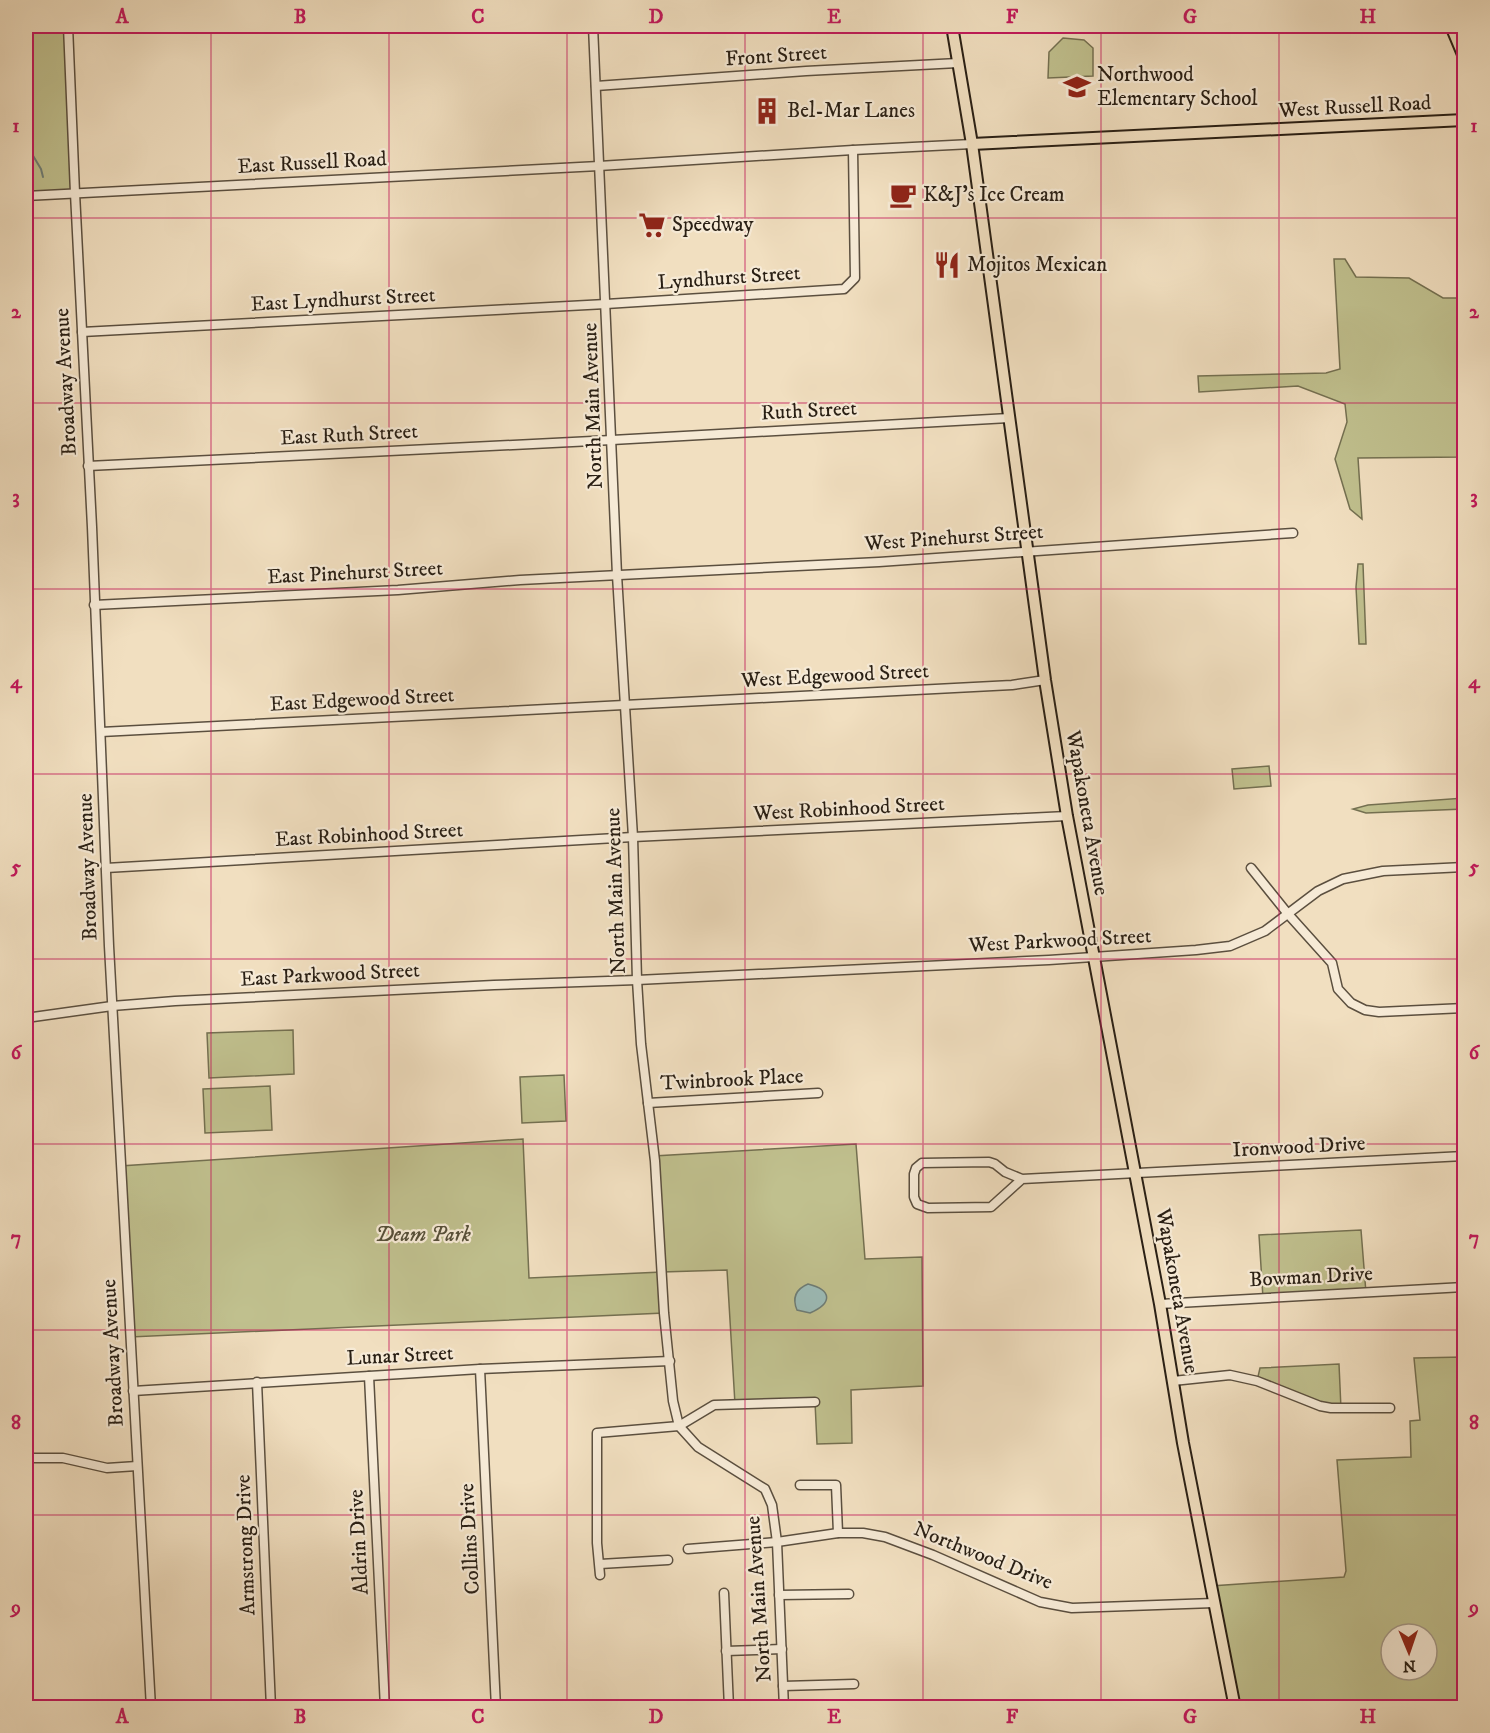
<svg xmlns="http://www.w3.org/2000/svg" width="1490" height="1733" font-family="'IM FELL DW Pica',serif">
<rect width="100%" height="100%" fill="#f1dfc0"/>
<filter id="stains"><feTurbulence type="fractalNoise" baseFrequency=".00333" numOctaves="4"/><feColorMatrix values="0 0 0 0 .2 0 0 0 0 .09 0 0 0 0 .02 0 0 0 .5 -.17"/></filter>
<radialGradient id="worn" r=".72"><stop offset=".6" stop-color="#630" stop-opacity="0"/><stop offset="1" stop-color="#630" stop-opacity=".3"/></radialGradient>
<g fill="#c0c08e" stroke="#747051" stroke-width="1.5" fill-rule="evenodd">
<polygon points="26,26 68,26 75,193 26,196"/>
<polygon points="1063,38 1084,40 1093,48 1093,76 1048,78 1049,52"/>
<polygon points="1334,259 1345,259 1356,277 1409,278 1443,298 1464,298 1464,457 1358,458 1362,519 1350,509 1335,459 1347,422 1345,404 1298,386 1199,392 1198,376 1326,373 1340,369"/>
<polygon points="1358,564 1363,564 1366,644 1359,644 1356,587"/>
<polygon points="1269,766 1271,786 1234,789 1232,769"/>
<polygon points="1464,798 1464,809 1366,813 1353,809 1368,805"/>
<polygon points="293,1030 294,1074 209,1078 207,1033"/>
<polygon points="564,1075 566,1121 522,1123 520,1077"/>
<polygon points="270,1086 272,1130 205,1133 203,1089"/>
<polygon points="523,1139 529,1278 662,1272 654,1156 856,1144 865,1259 922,1257 923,1386 851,1390 852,1443 817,1444 815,1402 735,1404 727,1270 662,1272 664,1313 130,1337 120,1166"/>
<polygon points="1361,1230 1366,1293 1263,1298 1259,1235"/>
<path d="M 1464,1357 L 1464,1707 L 1235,1707 L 1211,1586 L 1344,1577 L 1346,1571 L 1337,1460 L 1411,1457 L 1410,1421 L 1420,1420 L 1414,1358 ZM 1391,1634 L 1427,1634 L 1427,1670 L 1391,1670 Z"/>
<polygon points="1339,1364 1341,1409 1331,1408 1257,1381 1260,1368"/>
</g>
<path fill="#9cbcb8" stroke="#6e7d76" stroke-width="1.5" d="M 808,1284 C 832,1290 833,1303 810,1313 L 797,1310 C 792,1298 796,1289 808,1284 Z"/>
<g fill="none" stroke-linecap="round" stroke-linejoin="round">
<polyline stroke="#6e7d76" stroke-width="2" points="26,144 41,169 43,177"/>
<defs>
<g id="minor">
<polyline points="68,26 75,193 92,527 109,946 151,1708"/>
<polyline points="593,26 617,575 633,837 637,980 641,1044 655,1161 664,1313 673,1401 679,1426 698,1447 765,1489 772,1505 777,1542 784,1708"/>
<polyline points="596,86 806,71 958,63"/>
<polyline points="26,196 599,166 853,150 972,144"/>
<polyline points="82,332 606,304 844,289 855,278 853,150"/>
<polyline points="88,466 612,440 1009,418"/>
<polyline points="94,605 398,590 520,580 879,562 1293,533"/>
<polyline points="101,732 1012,685 1045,680"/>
<polyline points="106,868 633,837 1067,816"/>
<polyline points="1251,868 1288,914 1332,963 1338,989 1351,1003 1365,1010 1379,1012 1464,1008"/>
<polyline points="26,1018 112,1006 175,1001 494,985 637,980 1049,960 1196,950 1230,946 1265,931 1318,891 1343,879 1383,871 1464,867"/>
<polyline points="648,1103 818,1093"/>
<polyline points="1022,1179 991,1207 928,1208 917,1204 914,1197 914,1174 916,1168 922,1163 989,1162 995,1164 1005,1172 1022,1179 1464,1156"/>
<polyline points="1160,1304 1464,1287"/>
<polyline points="480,1369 496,1708"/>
<polyline points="369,1376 385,1708"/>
<polyline points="1173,1381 1230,1375 1257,1381 1320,1406 1331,1408 1390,1408"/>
<polyline points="257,1382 271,1708"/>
<polyline points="133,1391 480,1369 670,1361"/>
<polyline points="26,1458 63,1458 107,1468 137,1466"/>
<polyline points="800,1485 836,1485 838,1533"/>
<polyline points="688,1549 777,1542 838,1533 863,1533 885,1537 933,1555 1040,1602 1072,1608 1214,1603"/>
<polyline points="600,1564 668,1560"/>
<polyline points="600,1575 597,1543 597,1433 679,1426 714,1405 815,1402"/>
<polyline points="724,1593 729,1708"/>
<polyline points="779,1595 849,1594"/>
<polyline points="726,1651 782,1649"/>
<polyline points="783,1686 854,1684"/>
</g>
<g id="major">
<polyline points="952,26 972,144 1045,680 1067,816 1160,1304 1183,1443 1235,1708"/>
<polyline points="1451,26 1464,57"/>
<polyline points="972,144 1464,120"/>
</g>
</defs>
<use href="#minor" stroke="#5b4f3f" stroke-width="11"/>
<use href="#major" stroke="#291f14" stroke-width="14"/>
<use href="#minor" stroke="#f6ead6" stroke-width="8"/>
<use href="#major" stroke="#f1dfc0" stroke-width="10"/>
</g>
<path fill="none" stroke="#c2185b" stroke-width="1.5" stroke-opacity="0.55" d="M 211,26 L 211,1708M 389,26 L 389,1708M 567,26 L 567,1708M 745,26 L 745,1708M 923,26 L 923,1708M 1101,26 L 1101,1708M 1279,26 L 1279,1708M 26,218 L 1464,218M 26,403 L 1464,403M 26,589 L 1464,589M 26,774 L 1464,774M 26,959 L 1464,959M 26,1144 L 1464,1144M 26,1330 L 1464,1330M 26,1515 L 1464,1515"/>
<defs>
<symbol id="school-bare" viewBox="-9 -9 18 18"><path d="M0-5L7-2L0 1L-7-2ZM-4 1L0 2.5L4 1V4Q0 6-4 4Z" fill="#8f2418" stroke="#f6ead6" stroke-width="2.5" paint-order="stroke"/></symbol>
<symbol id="building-bare" viewBox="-9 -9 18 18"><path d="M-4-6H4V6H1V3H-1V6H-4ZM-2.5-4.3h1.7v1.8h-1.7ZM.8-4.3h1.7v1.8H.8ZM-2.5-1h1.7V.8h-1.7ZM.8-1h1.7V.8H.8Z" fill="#8f2418" stroke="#f6ead6" stroke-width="2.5" paint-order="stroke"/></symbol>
<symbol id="cafe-bare" viewBox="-9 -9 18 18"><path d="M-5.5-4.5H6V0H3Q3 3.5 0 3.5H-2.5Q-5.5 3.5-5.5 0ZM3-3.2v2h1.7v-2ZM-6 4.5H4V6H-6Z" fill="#8f2418" stroke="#f6ead6" stroke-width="2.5" paint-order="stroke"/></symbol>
<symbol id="supermarket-bare" viewBox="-9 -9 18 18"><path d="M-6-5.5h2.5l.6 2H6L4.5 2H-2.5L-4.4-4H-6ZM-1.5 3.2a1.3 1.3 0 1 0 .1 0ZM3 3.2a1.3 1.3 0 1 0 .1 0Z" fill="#8f2418" stroke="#f6ead6" stroke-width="2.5" paint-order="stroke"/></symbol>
<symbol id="restaurant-bare" viewBox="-9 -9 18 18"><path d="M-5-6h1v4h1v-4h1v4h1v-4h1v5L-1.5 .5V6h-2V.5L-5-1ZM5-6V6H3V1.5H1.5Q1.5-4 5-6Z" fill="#8f2418" stroke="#f6ead6" stroke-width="2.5" paint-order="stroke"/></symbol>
</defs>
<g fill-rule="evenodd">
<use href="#school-bare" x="1058" y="68" width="38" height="38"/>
<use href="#building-bare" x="748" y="92" width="38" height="38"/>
<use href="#cafe-bare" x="884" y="176" width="38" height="38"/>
<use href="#supermarket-bare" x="633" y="206" width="38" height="38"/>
<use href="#restaurant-bare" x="928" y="246" width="38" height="38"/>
</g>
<g text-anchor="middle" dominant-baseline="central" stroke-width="4.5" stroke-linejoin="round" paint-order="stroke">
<g font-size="21" fill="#291f14" stroke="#f6ead6">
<text transform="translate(776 56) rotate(-4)">Front Street</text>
<text transform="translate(1355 107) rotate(-3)">West Russell Road</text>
<text transform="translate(312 163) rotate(-3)">East Russell Road</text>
<text transform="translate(729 278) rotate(-4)">Lyndhurst Street</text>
<text transform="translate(343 300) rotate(-3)">East Lyndhurst Street</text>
<text transform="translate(66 382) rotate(-93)">Broadway Avenue</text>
<text transform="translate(593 406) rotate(-92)">North Main Avenue</text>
<text transform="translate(809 411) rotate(-3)">Ruth Street</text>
<text transform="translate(349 435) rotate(-3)">East Ruth Street</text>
<text transform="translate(954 538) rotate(-4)">West Pinehurst Street</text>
<text transform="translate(355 573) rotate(-3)">East Pinehurst Street</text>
<text transform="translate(835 676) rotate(-3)">West Edgewood Street</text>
<text transform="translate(362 700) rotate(-3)">East Edgewood Street</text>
<text transform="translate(849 809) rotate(-3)">West Robinhood Street</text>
<text transform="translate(1087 813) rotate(80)">Wapakoneta Avenue</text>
<text transform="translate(369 835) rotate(-3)">East Robinhood Street</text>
<text transform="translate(88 867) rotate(-92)">Broadway Avenue</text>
<text transform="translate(616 891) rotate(-92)">North Main Avenue</text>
<text transform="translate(1060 941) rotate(-3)">West Parkwood Street</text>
<text transform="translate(330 975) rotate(-3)">East Parkwood Street</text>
<text transform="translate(732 1080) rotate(-3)">Twinbrook Place</text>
<text transform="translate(1299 1147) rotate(-3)">Ironwood Drive</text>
<text transform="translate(1311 1277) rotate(-3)">Bowman Drive</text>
<text transform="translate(1177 1291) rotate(80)">Wapakoneta Avenue</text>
<text transform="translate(113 1353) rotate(-93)">Broadway Avenue</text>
<text transform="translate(400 1356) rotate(-3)">Lunar Street</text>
<text transform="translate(470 1539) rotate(-93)">Collins Drive</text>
<text transform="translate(359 1542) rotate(-93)">Aldrin Drive</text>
<text transform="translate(246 1545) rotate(-92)">Armstrong Drive</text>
<text transform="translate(983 1556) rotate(22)">Northwood Drive</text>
<text transform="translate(759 1599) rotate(-94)">North Main Avenue</text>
</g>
<g font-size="21" fill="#291f14" stroke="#f6ead6" text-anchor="start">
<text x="1097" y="75">Northwood<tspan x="1097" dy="24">Elementary School</tspan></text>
<text x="787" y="111">Bel-Mar Lanes</text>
<text x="923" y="195">K&amp;J's Ice Cream</text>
<text x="672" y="225">Speedway</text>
<text x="967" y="265">Mojitos Mexican</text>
</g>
<g font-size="21" font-style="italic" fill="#564f39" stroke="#f6ead6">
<text x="423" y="1235">Deam Park</text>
</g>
</g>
<rect width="1490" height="1733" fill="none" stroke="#f1dfc0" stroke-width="66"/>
<g transform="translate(1409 1652) rotate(178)"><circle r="28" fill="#f6ead6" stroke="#a49988" stroke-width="1.5"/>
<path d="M0-4.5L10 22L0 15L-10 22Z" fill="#8f2418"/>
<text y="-9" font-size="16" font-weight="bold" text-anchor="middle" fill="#291f14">N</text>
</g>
<rect x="33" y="33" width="1424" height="1667" fill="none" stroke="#c2185b" stroke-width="2"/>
<g font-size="20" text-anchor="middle" font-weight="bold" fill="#c2185b">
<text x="122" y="23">A</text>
<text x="300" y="23">B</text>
<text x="478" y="23">C</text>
<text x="656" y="23">D</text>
<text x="834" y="23">E</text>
<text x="1012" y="23">F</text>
<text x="1190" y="23">G</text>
<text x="1368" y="23">H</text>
<text x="16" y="132">1</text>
<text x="1474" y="132">1</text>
<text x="16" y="318">2</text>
<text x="1474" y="318">2</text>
<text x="16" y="503">3</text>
<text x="1474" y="503">3</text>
<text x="16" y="688">4</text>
<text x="1474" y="688">4</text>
<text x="16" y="873">5</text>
<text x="1474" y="873">5</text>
<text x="16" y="1059">6</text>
<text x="1474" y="1059">6</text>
<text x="16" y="1244">7</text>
<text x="1474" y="1244">7</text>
<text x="16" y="1429">8</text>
<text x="1474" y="1429">8</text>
<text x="16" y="1614">9</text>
<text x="1474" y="1614">9</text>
<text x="122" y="1723">A</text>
<text x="300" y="1723">B</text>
<text x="478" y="1723">C</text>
<text x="656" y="1723">D</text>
<text x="834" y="1723">E</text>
<text x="1012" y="1723">F</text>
<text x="1190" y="1723">G</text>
<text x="1368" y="1723">H</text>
</g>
<rect width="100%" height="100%" filter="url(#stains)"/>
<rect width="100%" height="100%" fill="url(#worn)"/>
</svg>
